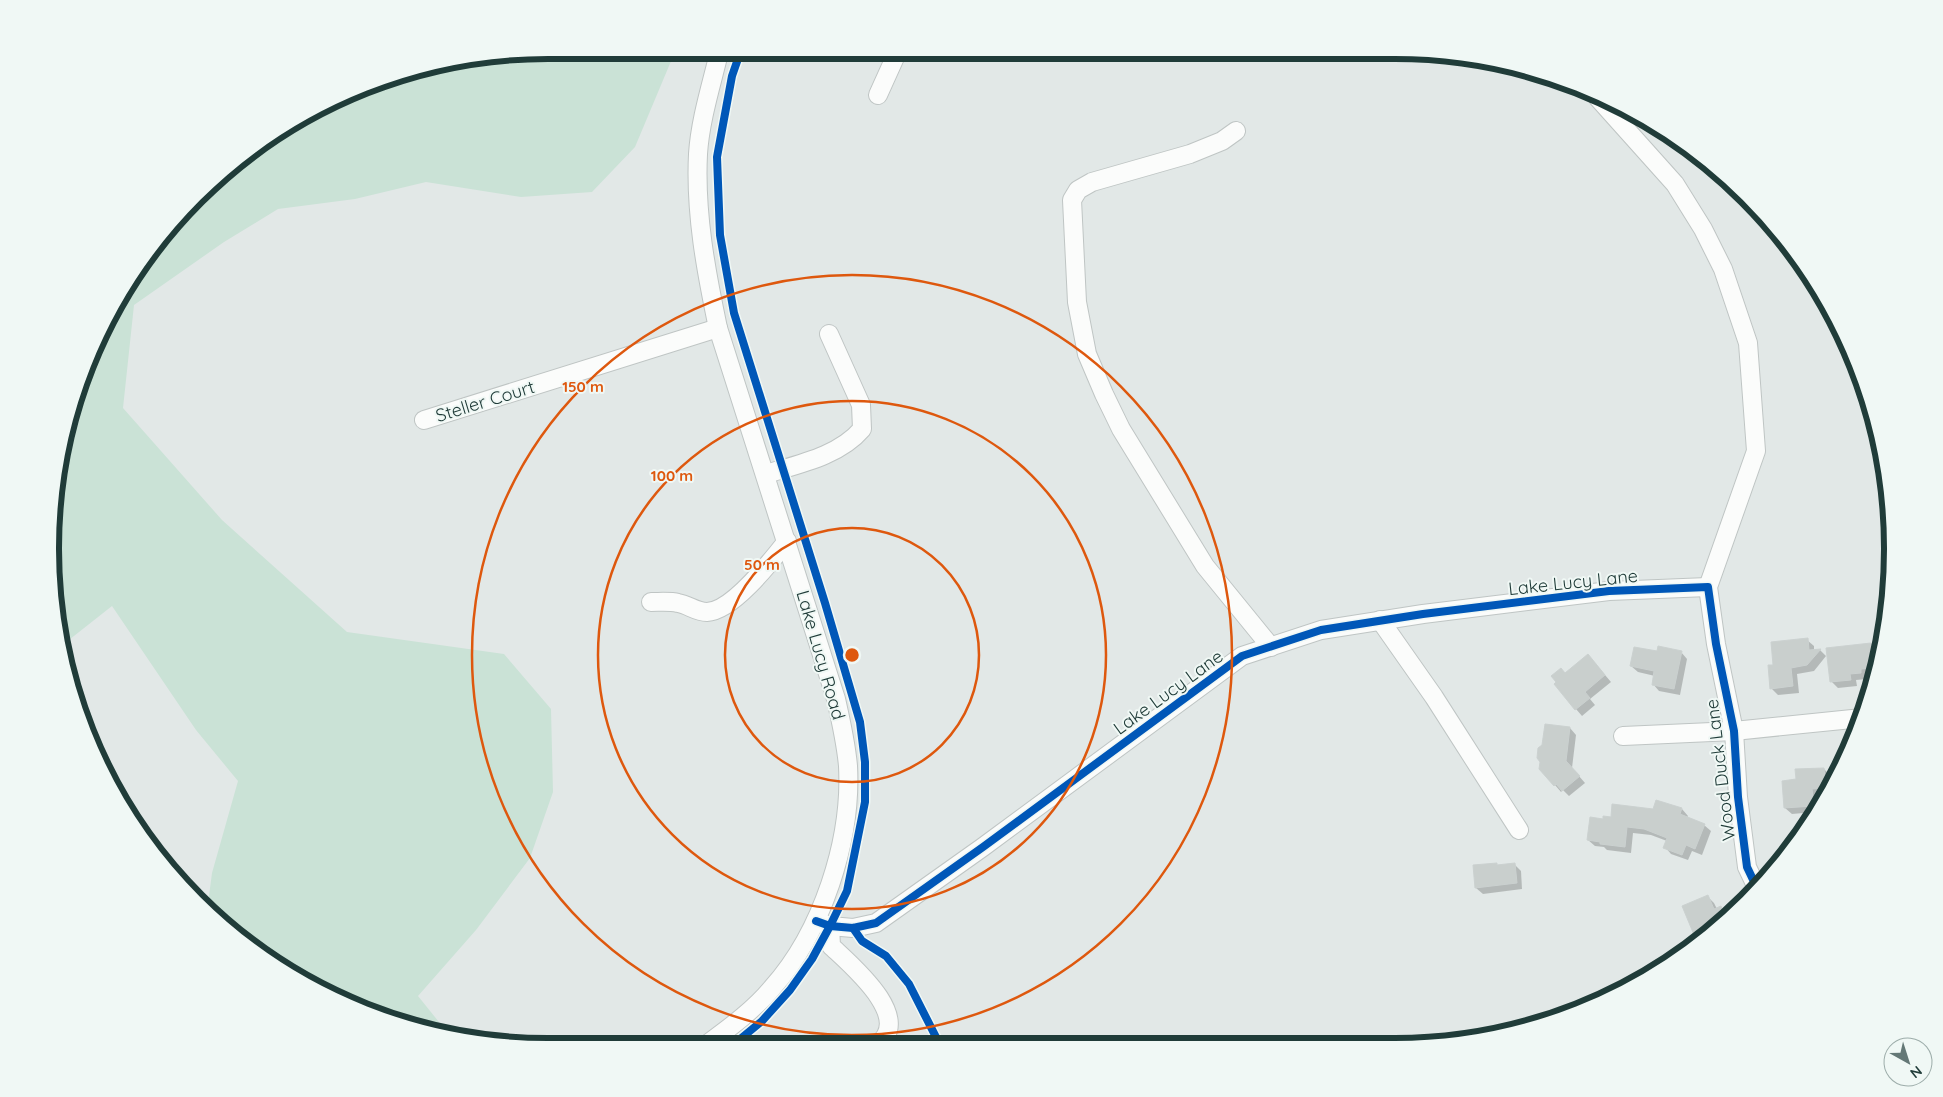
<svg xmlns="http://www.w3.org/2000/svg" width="1943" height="1097" font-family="Quicksand,sans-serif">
<rect width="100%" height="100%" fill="#e2e8e7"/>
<polygon fill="#cae2d6" points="483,54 674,54 635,147 592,192 521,197 426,182 355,199 278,209 224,242 134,305 123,408 222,520 347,632 504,654 551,709 553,792 530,858 476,930 418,996 447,1032 389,1021 299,980 220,923 207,911 212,873 238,781 196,730 112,606 60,647 51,581 54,484 67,419 101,328 134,271 196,196 245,153 328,102 389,76"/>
<g fill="#0003">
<polygon points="1807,640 1814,646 1814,651 1820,650 1826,656 1814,671 1797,674 1799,693 1778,695 1771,688 1774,666"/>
<polygon points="1882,643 1875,674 1867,675 1867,679 1856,680 1857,686 1838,688 1831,681 1828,649"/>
<polygon points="1681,652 1687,659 1680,695 1659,691 1653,684 1655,676 1638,672 1631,666"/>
<polygon points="1594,662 1611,682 1590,699 1595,705 1582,716 1576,709 1566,674"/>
<polygon points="1570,728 1576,735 1572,768 1585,783 1569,796 1563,790 1561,792 1555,785 1543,746"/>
<polygon points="1824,769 1830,775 1831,787 1828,795 1818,795 1819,807 1815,812 1792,814 1785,808 1798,780"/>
<polygon points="114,787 136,814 131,818 117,798 112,789"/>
<polygon points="1657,801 1682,809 1688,816 1687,818 1704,825 1711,831 1702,855 1692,851 1688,860 1671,854 1665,847 1667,841 1651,835 1633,833 1631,853 1607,850 1604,847 1595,846 1588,840 1604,820 1654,810"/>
<polygon points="1515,865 1521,871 1522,889 1483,894 1476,888"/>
<polygon points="1708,897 1714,903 1717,909 1720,908 1728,917 1698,941"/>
</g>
<g fill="#c9cfcd" stroke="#cbd1d0">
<polygon points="1808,638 1809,650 1821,649 1807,665 1791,668 1793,686 1770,689 1768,665 1773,665 1771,642"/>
<polygon points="1871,643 1873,668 1861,669 1861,673 1850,674 1851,680 1830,682 1826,648"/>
<polygon points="1658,646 1682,651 1674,689 1652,685 1654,671 1630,666 1634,647 1657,651"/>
<polygon points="1588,654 1605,675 1585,692 1590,698 1575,710 1554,684 1556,682 1551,676 1561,668 1565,673"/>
<polygon points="1545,724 1570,727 1566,761 1580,776 1562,791 1556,784 1554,786 1539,769 1540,762 1537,758 1538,748 1542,745"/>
<polygon points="1824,768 1826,788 1812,789 1814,806 1784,808 1782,781 1796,779 1795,769"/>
<polygon points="1656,800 1682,808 1680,814 1705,824 1695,849 1686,845 1682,855 1663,848 1667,838 1644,829 1627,827 1625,847 1600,844 1600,842 1587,840 1590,817 1603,819 1603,816 1611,817 1612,804 1653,809"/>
<polygon points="1497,863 1497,865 1515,863 1517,883 1475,888 1473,865"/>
<polygon points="1708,895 1714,909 1721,906 1726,918 1697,942 1682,906"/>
</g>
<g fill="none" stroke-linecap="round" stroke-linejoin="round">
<defs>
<g id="minor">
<polyline points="878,95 897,53"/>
<polyline points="1598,98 1675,184 1703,229 1723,269 1748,343 1756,451 1708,587 1716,644 1734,731 1738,797 1747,867 1757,888"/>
<polyline points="1236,131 1222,141 1190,154 1092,182 1078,190 1072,200 1077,302 1087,354 1104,394 1121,429 1205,566 1271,647"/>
<polyline points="424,420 718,328"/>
<path d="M 766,474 C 799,464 839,456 862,429 L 861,405 L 829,334"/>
<path d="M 651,602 C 660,602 670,601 678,603 C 689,605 696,612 707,612 C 733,611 772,560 787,541"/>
<polyline points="1380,620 1434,697 1519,830"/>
<polyline points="1623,736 1734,731 1862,718"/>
<polyline points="816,921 830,926 853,928 876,923 983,847 1242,656 1321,630 1423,614 1609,591 1708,587"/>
<path d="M 830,926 L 831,946 C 851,965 915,1018 877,1045"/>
<path d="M 706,1045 C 729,1028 754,1010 772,988 C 822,932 852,841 848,766 C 846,743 841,721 836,699 L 718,328 C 706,271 695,213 698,154 C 700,121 711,86 719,53"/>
</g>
</defs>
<use href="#minor" stroke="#bfc5c4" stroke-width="20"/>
<use href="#minor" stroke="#fbfcfb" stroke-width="18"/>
<defs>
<g id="cycleway">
<polyline points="816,921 830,926 853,928 876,923 983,847 1242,656 1321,630 1423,614 1609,591 1708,587 1716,644 1734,731 1738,797 1747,867 1757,888"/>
<polyline points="853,928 862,941 886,956 909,984 940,1045"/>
<polyline points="733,1045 762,1021 790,990 812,959 830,926 847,891 865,802 865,762 860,722 825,603 734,313 720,235 717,157 732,76 740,53"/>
</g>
</defs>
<use href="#cycleway" stroke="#f0f8f5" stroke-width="11"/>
<use href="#cycleway" stroke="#0057b8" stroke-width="8"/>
</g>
<g fill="none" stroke="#de580e" stroke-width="2.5">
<circle cx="852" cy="655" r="127"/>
<circle cx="852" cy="655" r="254"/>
<circle cx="852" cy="655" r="380"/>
</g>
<g text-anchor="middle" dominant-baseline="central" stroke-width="4" stroke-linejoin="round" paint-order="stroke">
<g font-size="18" fill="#203c39" stroke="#f0f8f5">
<text transform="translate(485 401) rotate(-17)">Steller Court</text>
<text transform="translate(1573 582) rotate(-6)">Lake Lucy Lane</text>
<text transform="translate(821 655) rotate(74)">Lake Lucy Road</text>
<text transform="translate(1168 692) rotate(-36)">Lake Lucy Lane</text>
<text transform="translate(1720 770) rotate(-97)">Wood Duck Lane</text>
</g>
</g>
<path d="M0 0H1943V1097H0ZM548 59H1395A489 489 0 0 1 1884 548V549A489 489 0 0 1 1395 1038H548A489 489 0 0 1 59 549V548A489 489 0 0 1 548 59Z" fill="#f0f8f5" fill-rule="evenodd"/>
<path fill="none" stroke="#203c39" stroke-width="6" d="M548 59H1395A489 489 0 0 1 1884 548V549A489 489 0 0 1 1395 1038H548A489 489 0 0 1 59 549V548A489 489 0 0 1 548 59Z"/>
<circle cx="852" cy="655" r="8" fill="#de580e" stroke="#f0f8f5" stroke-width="2.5"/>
<g font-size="15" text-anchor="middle" font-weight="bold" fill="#de580e" stroke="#f0f8f5" stroke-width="4" stroke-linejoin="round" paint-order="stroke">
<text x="583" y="392">150 m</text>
<text x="672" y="481">100 m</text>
<text x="762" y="570">50 m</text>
</g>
<g transform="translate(1908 1062) rotate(141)"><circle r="24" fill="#f0f8f5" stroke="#9dadaa"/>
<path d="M0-4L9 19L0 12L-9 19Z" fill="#647876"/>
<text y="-8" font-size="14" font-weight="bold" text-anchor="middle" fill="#203c39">N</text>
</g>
</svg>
